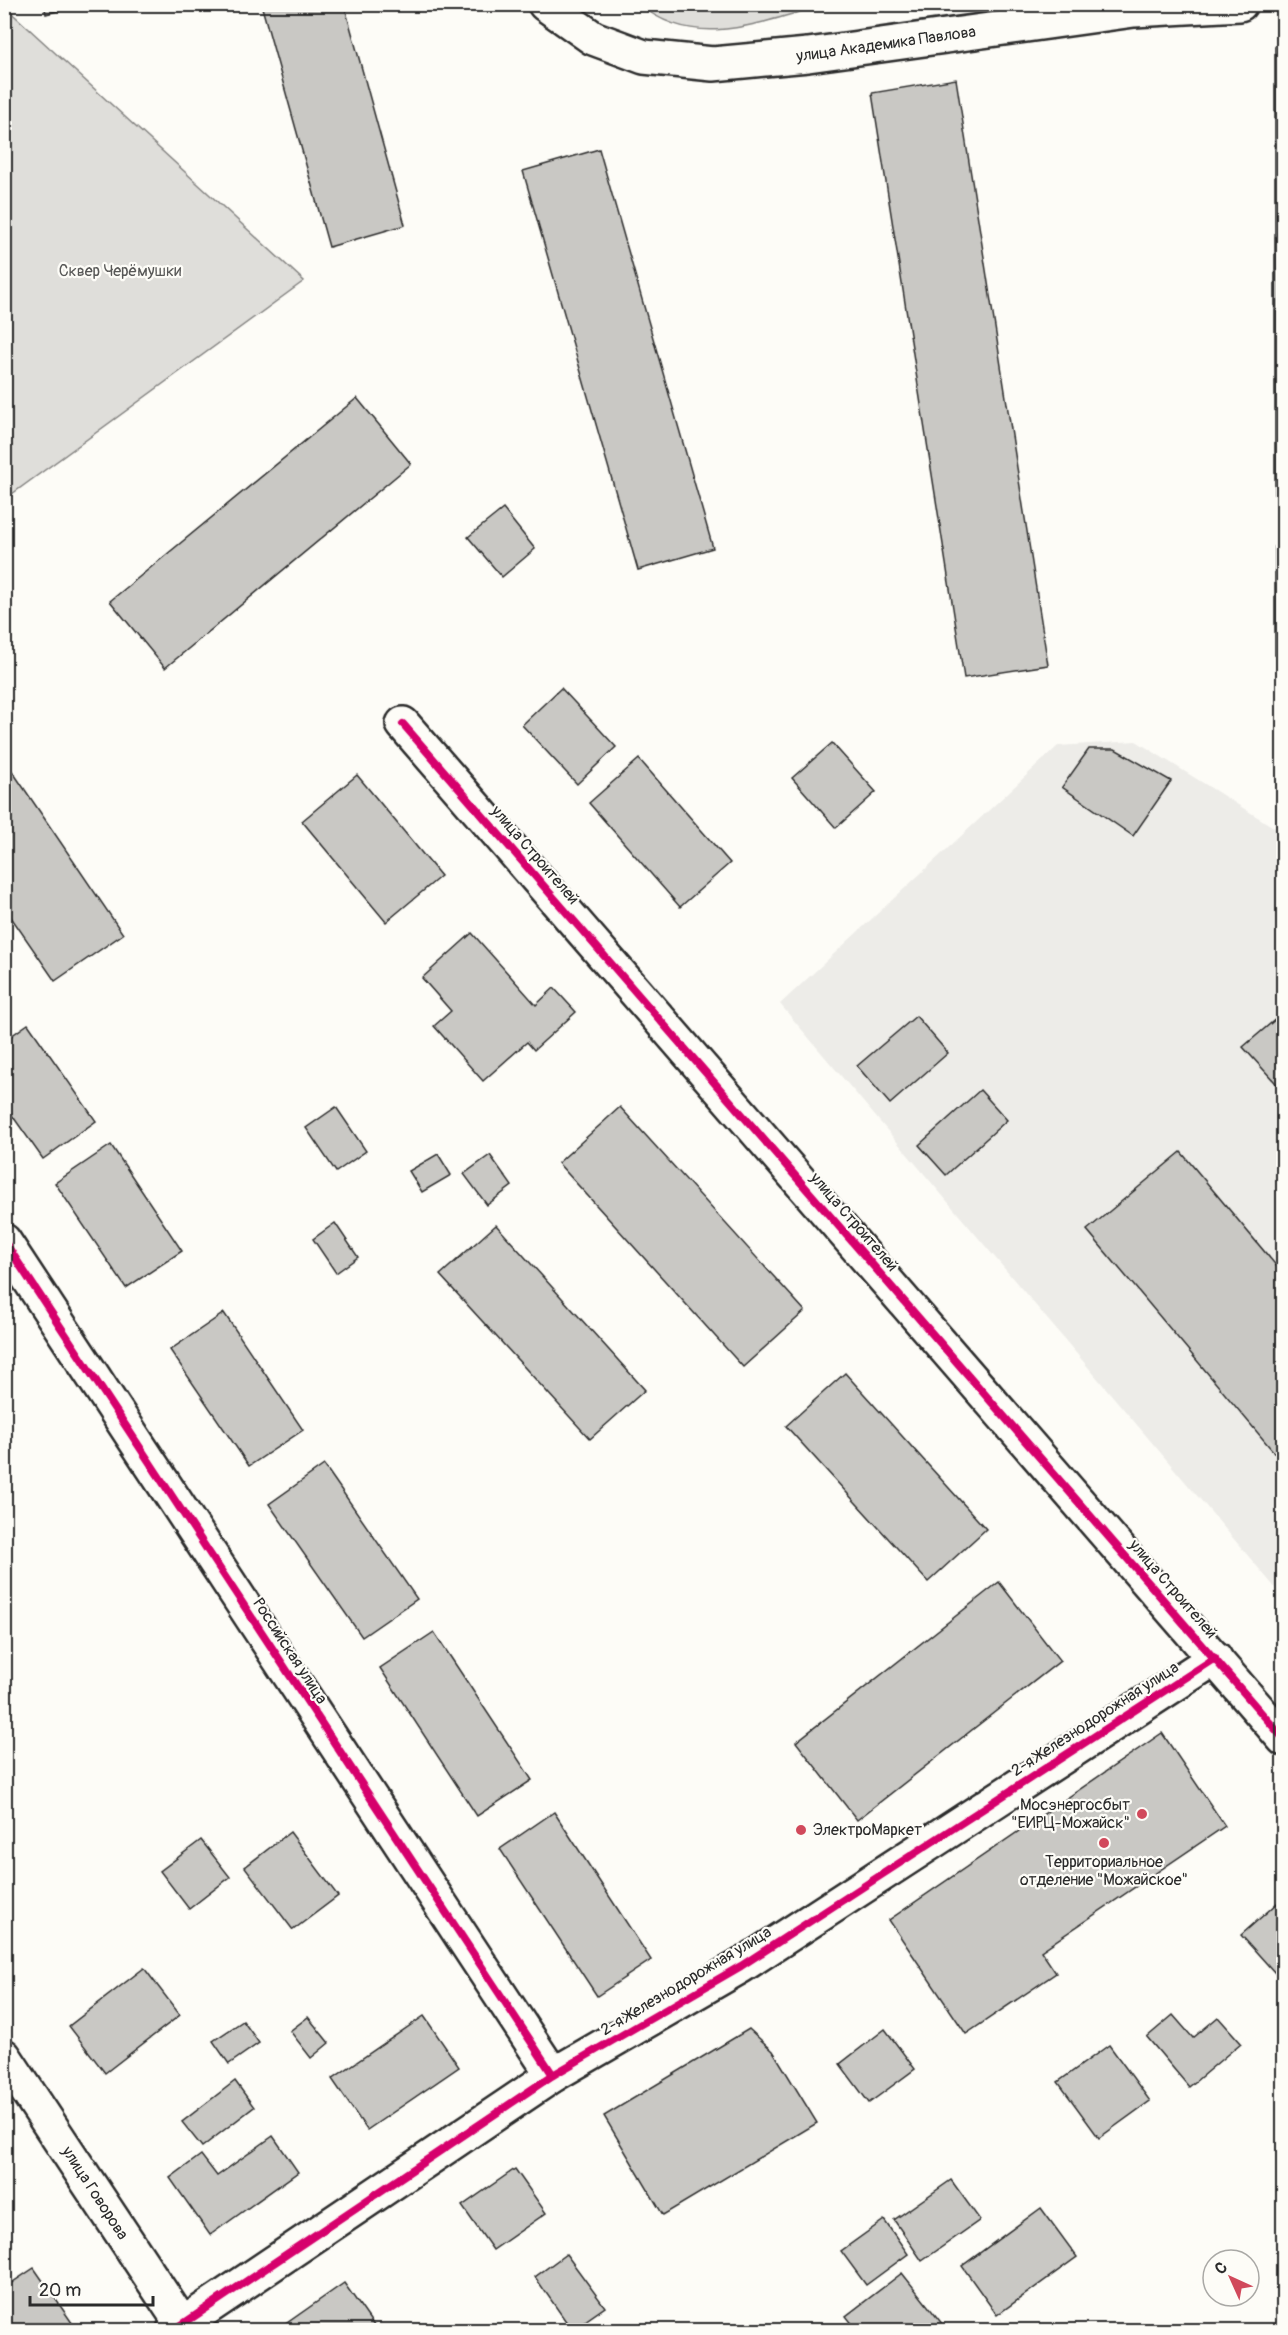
<svg xmlns="http://www.w3.org/2000/svg" width="1288" height="2335" font-family="Pangolin,sans-serif">
<rect width="100%" height="100%" fill="#fdfcf7"/>
<filter id="ink" filterUnits="userSpaceOnUse"><feTurbulence type="fractalNoise" baseFrequency=".0167" numOctaves="2"/><feDisplacementMap in="SourceGraphic" scale="12" xChannelSelector="R" yChannelSelector="G"/><feConvolveMatrix kernelMatrix="1 2 1 2 8 2 1 2 1" color-interpolation-filters="sRGB"/></filter>
<g filter="url(#ink)">
<polygon fill="#edece8" points="1136,741 1283,833 1283,1597 780,1004 1058,746"/>
<g fill="#dfdeda" stroke="#858482" stroke-width="1.5">
<path d="M 640,5 L 823,5 C 761,22 696,51 640,5 Z"/>
<polygon points="4,6 304,281 5,499 4,499"/>
</g>
<g fill="#c9c8c4" stroke="#2b2b2b" stroke-width="1.5">
<polygon points="44,4 83,4 46,14"/>
<polygon points="261,4 344,4 405,225 329,247"/>
<rect x="1275" y="47" width="9" height="608"/>
<polygon points="956,79 1048,665 964,678 872,93"/>
<polygon points="599,149 713,548 638,570 523,171"/>
<polygon points="357,398 411,464 165,668 110,601"/>
<polygon points="503,509 535,549 502,577 468,537"/>
<polygon points="561,688 616,747 577,784 522,725"/>
<polygon points="832,743 876,792 836,828 792,778"/>
<polygon points="1089,749 1115,749 1171,781 1133,836 1062,787"/>
<polygon points="4,759 123,934 55,981 4,907"/>
<polygon points="639,759 730,863 680,907 589,803"/>
<polygon points="357,775 441,876 386,922 302,821"/>
<polygon points="472,933 536,1005 554,988 576,1012 534,1050 527,1042 483,1081 434,1026 451,1011 422,978"/>
<polygon points="1284,1012 1284,1092 1243,1047"/>
<polygon points="916,1016 948,1053 890,1104 857,1066"/>
<polygon points="28,1024 96,1121 43,1159 4,1104 4,1041"/>
<polygon points="980,1090 1007,1120 946,1175 919,1145"/>
<polygon points="336,1107 366,1151 336,1172 306,1128"/>
<polygon points="620,1107 805,1311 743,1367 558,1163"/>
<polygon points="111,1145 182,1251 126,1288 55,1183"/>
<polygon points="1181,1152 1284,1275 1284,1464 1087,1230"/>
<polygon points="438,1154 451,1175 422,1192 409,1171"/>
<polygon points="490,1155 512,1186 487,1205 464,1174"/>
<polygon points="335,1223 358,1257 336,1273 313,1239"/>
<polygon points="496,1225 645,1390 590,1439 440,1275"/>
<polygon points="224,1313 303,1430 249,1466 170,1350"/>
<polygon points="845,1373 986,1529 928,1582 786,1426"/>
<polygon points="324,1465 417,1599 362,1637 269,1504"/>
<polygon points="999,1582 1060,1661 857,1820 796,1742"/>
<polygon points="434,1632 532,1780 477,1816 380,1668"/>
<polygon points="1162,1733 1225,1826 1041,1951 1056,1973 966,2034 889,1920"/>
<polygon points="554,1812 651,1960 597,1996 500,1849"/>
<polygon points="290,1832 338,1896 293,1930 245,1867"/>
<polygon points="201,1840 230,1877 189,1909 160,1871"/>
<polygon points="1284,1897 1284,1983 1241,1935"/>
<polygon points="144,1968 180,2015 105,2073 69,2026"/>
<polygon points="1173,2015 1193,2038 1218,2017 1241,2043 1189,2087 1147,2037"/>
<polygon points="424,2016 459,2067 367,2130 332,2079"/>
<polygon points="308,2017 329,2043 311,2058 290,2031"/>
<polygon points="243,2021 259,2043 229,2064 213,2041"/>
<polygon points="749,2029 773,2051 817,2123 663,2215 604,2116"/>
<polygon points="885,2029 915,2069 869,2103 840,2064"/>
<polygon points="1109,2045 1150,2101 1099,2138 1058,2082"/>
<polygon points="235,2081 254,2107 202,2147 182,2122"/>
<polygon points="273,2136 298,2172 210,2235 170,2178 201,2155 217,2176"/>
<polygon points="515,2169 546,2213 493,2250 462,2206"/>
<polygon points="951,2180 980,2220 922,2261 894,2220"/>
<polygon points="1041,2208 1077,2257 997,2315 962,2266"/>
<polygon points="884,2220 908,2254 866,2285 841,2251"/>
<polygon points="566,2254 605,2307 572,2330 535,2277"/>
<polygon points="34,2268 77,2330 4,2330 4,2288"/>
<polygon points="902,2273 947,2330 857,2330 846,2316"/>
<polygon points="344,2283 377,2330 277,2330"/>
</g>
<g fill="none" stroke-linecap="round" stroke-linejoin="round">
<defs>
<g id="minor">
<polyline points="545,4 593,38 644,57 713,64 808,55 1134,10 1240,4"/>
<polyline points="403,724 1284,1739"/>
<polyline points="4,1241 553,2075"/>
<polyline points="4,2056 186,2330"/>
<polyline points="174,2330 553,2075 741,1966 1215,1658"/>
</g>
</defs>
<use href="#minor" stroke="#2b2b2b" stroke-width="38"/>
<use href="#minor" stroke="#fdfcf7" stroke-width="33"/>
<defs>
<g id="cycleway">
<polyline points="403,724 1284,1739"/>
<polyline points="4,1241 553,2075"/>
<polyline points="174,2330 553,2075 741,1966 1215,1658"/>
</g>
</defs>
<use href="#cycleway" stroke="#fdfcf7" stroke-width="11"/>
<use href="#cycleway" stroke="#d6006c" stroke-width="8"/>
</g>
</g>
<g fill="#d1495b" stroke="#fdfcf7" stroke-width="2">
<circle cx="1142" cy="1814" r="6"/>
<circle cx="801" cy="1830" r="6"/>
<circle cx="1104" cy="1843" r="6"/>
</g>
<g text-anchor="middle" dominant-baseline="central" stroke-width="4.5" stroke-linejoin="round" paint-order="stroke">
<g font-size="16" fill="#2b2b2b" stroke="#fdfcf7">
<text transform="translate(886 44) rotate(-8)">улица Академика Павлова</text>
<text transform="translate(535 855) rotate(49)">улица Строителей</text>
<text transform="translate(854 1222) rotate(49)">улица Строителей</text>
<text transform="translate(1173 1589) rotate(49)">улица Строителей</text>
<text transform="translate(290 1651) rotate(57)">Российская улица</text>
<text transform="translate(1095 1719) rotate(-33)">2-я Железнодорожная улица</text>
<text transform="translate(686 1981) rotate(-31)">2-я Железнодорожная улица</text>
<text transform="translate(95 2193) rotate(57)">улица Говорова</text>
</g>
<g font-size="16" fill="#585857" stroke="#fdfcf7">
<text x="120" y="271">Сквер Черёмушки</text>
</g>
<g font-size="16" fill="#2b2b2b" stroke="#fdfcf7" text-anchor="end">
<text x="1130" y="1805">Мосэнергосбыт<tspan x="1130" dy="18">"ЕИРЦ-Можайск"</tspan></text>
<text x="813" y="1830" text-anchor="start">ЭлектроМаркет</text>
<text x="1104" y="1862" text-anchor="middle">Территориальное<tspan x="1104" dy="18">отделение "Можайское"</tspan></text>
</g>
</g>
<rect width="1288" height="2335" fill="none" stroke="#fdfcf7" stroke-width="24"/>
<rect x="12" y="12" width="1264" height="2311" fill="none" stroke="#2b2b2b" stroke-width="2" filter="url(#ink)"/>
<g transform="translate(1231 2278) rotate(315)"><circle r="28" fill="#fdfcf7" stroke="#a9a8a5" stroke-width="1.5"/>
<path d="M0-4.5L10 22L0 15L-10 22Z" fill="#d1495b"/>
<text y="-9" font-size="16" font-weight="bold" text-anchor="middle" fill="#2b2b2b">С</text>
</g>
<path d="M30 2296v9h123v-9" fill="none" stroke="#2b2b2b" stroke-width="3"/>
<text x="39" y="2296" font-size="18" fill="#2b2b2b" stroke="#fdfcf7" stroke-width="4.5" paint-order="stroke">20 m</text>
</svg>
